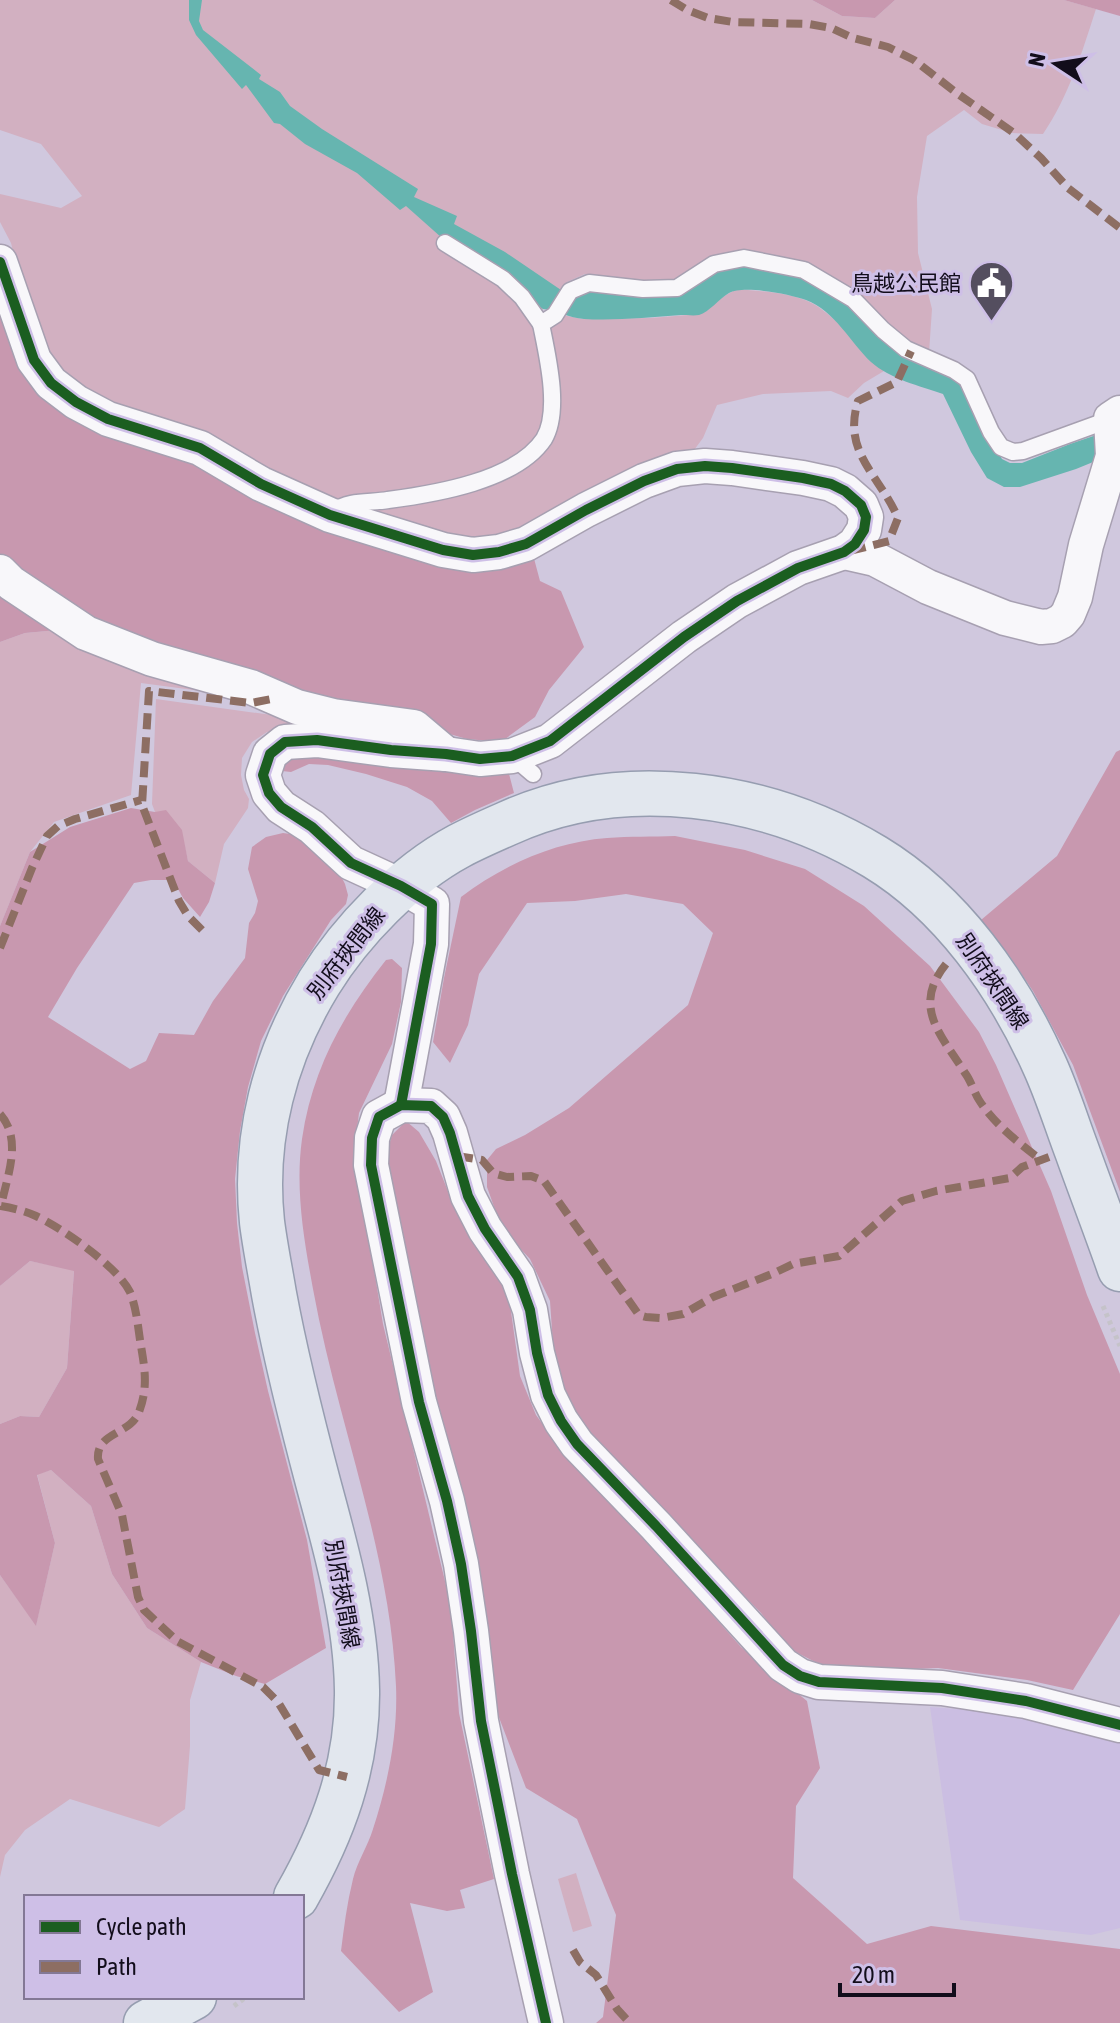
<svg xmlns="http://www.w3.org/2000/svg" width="1120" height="2023" font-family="'Asap Condensed','Noto Sans JP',sans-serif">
<rect width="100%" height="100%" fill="#d0c8de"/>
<polygon fill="#cbbee2" points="930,1707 984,1711 1120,1740 1120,1928 1091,1935 960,1920"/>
<g fill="#d2b0c1">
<path d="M 0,0 L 812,0 L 842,16 L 875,18 L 895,0 L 1064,0 L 1096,9 C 1082,52 1069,96 1043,134 L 1012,133 L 982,124 L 964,110 L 927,136 L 917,197 L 918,253 L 932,309 L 929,353 L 749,252 L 677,282 L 644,284 L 585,274 L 567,282 L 543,309 L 532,317 L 547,386 L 542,435 L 508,462 L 455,484 L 338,500 L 312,492 L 103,403 L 59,370 L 42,341 L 27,307 L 11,243 L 0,222 L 0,194 L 61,208 L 82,196 L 41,144 L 0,130 Z"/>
<path d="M 737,289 C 759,291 784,292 805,300 C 817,304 832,317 841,326 C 857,341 866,359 884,371 L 864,383 L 848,398 L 831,391 L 763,394 L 717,405 L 703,438 L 694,450 L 517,534 L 486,544 L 349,508 L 443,495 L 549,439 L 546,331 L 563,315 L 582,319 L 651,318 L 700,314 L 726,295 Z"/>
<polygon points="69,629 252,695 201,691 141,683 131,795 54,822 30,852 0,926 0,642 25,633"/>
<polygon points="156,699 336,724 267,732 252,742 242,758 241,775 244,790 249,799 248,808 224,844 215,883 188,861 181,830 155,812 152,804"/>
<polygon points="30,1261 74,1270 67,1368 39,1417 20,1416 0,1424 0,1286"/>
<polygon points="51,1470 91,1506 112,1574 147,1628 201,1662 190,1700 190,1746 185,1809 159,1827 70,1799 25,1830 5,1855 0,1877 0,1575 36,1625 55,1543 37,1474"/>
<polygon points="576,1873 592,1926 573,1932 558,1879"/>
</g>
<g fill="#c898af">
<polygon points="812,0 895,0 875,18 842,16"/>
<polygon points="1064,0 1120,0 1120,16"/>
<polygon points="0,302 25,369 187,459 255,494 532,551 540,581 561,591 584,647 549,690 535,717 501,742 467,739 439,731 335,710 110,633 0,563"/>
<polygon points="0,582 69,629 25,633 0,642"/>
<polygon points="1120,750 1120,1192 1073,1065 1033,991 1008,954 981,920 1057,856 1116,752"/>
<polygon points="288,755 508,770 514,793 475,810 451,823 432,801 407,787 366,774 328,765 309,764 291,772 282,771"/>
<polygon points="131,808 155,812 166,810 182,830 188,861 215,883 209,902 200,917 183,898 173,880 151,880 134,883 77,968 48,1017 130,1069 146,1061 159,1033 194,1035 213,1001 245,958 249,923 255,913 258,901 248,869 252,847 266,837 283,833 298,835 335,864 345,884 348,895 346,904 331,920 283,996 261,1041 248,1087 240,1131 235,1179 237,1223 242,1267 255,1333 268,1391 307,1540 326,1648 265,1684 236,1676 201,1662 147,1628 112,1574 91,1506 51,1470 37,1475 55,1543 36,1626 0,1575 0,1424 20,1416 39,1417 67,1368 74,1271 30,1261 0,1286 0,926 30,852 70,827"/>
<path d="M 675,836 L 745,850 L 805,869 L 864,906 L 930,966 L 979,1032 L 996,1065 L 1051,1191 L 1087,1295 L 1120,1374 L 1120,1614 L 1073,1690 L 1027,1680 L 938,1668 L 865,1671 L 819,1664 L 788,1648 L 761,1613 L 587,1434 L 568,1403 L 553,1345 L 550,1301 L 530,1259 L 502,1229 L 487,1187 L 487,1160 L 496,1149 L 525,1135 L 569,1108 L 688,1005 L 713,933 L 683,904 L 626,894 L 575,901 L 527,903 L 479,974 L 468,1025 L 450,1063 L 433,1042 L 444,978 L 461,897 C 503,865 554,842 607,838 C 630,836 653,837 675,836 Z"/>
<path d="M 392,959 L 402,968 L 401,1002 L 392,1044 L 359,1113 L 353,1162 L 365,1215 L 383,1324 L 451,1606 L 459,1713 L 494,1879 L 460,1890 L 465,1908 L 447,1911 L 410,1903 L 433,1992 L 399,2012 L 341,1951 C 344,1927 347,1903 353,1879 C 357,1862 368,1846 373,1829 C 388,1783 398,1734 396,1686 C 390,1550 337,1422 313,1289 C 304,1240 295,1189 302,1139 C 312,1070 343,1014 386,960 Z"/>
<polygon points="406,1121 419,1132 436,1161 455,1209 481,1241 509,1297 520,1376 536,1415 570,1462 637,1530 741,1647 807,1701 820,1768 796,1806 793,1878 867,1944 931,1926 1120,1949 1120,2023 596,2023 603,2017 616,1915 577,1819 526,1788 495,1707 386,1155 392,1135"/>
</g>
<path fill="#66b5b0" d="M 189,0 L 202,0 L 199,21 L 203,30 L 261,75 L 259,79 L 280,92 L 290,106 L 322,129 L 418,189 L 414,197 L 457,216 L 454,224 L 505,252 L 561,290 L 654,297 L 677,293 L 712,275 L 725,266 L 739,264 L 810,279 L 961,382 L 987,436 L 1002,459 L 1010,463 L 1022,463 L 1070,444 L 1120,427 L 1120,451 L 1076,469 L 1020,487 L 1004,487 L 987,478 L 971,452 L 943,394 C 920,386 890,379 871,362 C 850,342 835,311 806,300 C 790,294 743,285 729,293 C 719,299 709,312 699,315 C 694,316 686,315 681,315 C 649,317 616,321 584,319 C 569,318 557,310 543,309 L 442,238 L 406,206 L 400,210 L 357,173 L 305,144 L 280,124 L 274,123 L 246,85 L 242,89 L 196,35 L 189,20 Z"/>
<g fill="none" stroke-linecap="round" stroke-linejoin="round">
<defs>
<g id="lane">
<polyline points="445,243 503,279 522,297 541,324"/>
<path d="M 335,511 C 348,500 371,503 388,500 C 434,494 516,481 544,439 C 561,411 547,354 541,324 L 555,315 L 570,291 L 589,283 L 643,289 L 677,288 L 714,264 L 744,258 L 804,270 L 853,299 L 883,330 L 906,349 L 954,370 L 967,379 L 991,432 L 1001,447 L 1013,452 L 1023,451 L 1111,419"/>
<polyline points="512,756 533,774"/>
</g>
<g id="street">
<polyline points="0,262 34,360 51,383 76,402 108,419 200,448 261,484 330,515 443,550 473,555 499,552 526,544 586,510 644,481 677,469 705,466 732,468 803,478 831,484 845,491 861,505 866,517 864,530 855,544 844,552 798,568 737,601 684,637 550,741 512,756 480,759 446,754 391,750 317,740 285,742 270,754 263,775 269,793 281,807 312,827 351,863 401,886 432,904 431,944 401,1105"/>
<polyline points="844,552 875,559 928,587 1005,618 1041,627 1052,626 1062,621 1068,614 1075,597 1086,545 1113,456 1111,419 1120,413"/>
<polyline points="0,572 11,583 86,633 152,659 251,687 297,707 333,716 414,727 446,754"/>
<polyline points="546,2023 512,1874 481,1721 471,1631 461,1564 447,1501 419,1402 371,1165 372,1138 379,1117 401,1105 431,1106 443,1117 450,1133 468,1196 485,1229 518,1277 530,1310 537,1353 548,1395 561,1421 577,1444 656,1526 783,1665 800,1676 819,1682 942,1688 1026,1701 1120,1725"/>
</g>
<g id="primary">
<path d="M 296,1897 C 333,1832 358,1766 357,1690 C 356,1621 337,1552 319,1486 C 302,1422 286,1359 274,1294 C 270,1270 265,1246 262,1222 C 253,1137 275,1055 319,983 C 351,931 405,875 459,846 C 474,838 490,831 506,824 C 623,770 767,792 875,857 C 951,903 1008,984 1044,1064 C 1057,1092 1066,1122 1077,1151 C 1091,1190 1106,1229 1120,1269"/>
<polyline points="146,2023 194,1997"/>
</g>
</defs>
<use href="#lane" stroke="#a7a0b1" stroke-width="19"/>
<use href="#street" stroke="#a7a0b1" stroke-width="37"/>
<use href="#primary" stroke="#969db0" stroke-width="47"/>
<g stroke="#c5c3c9" stroke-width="5" stroke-dasharray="4 4" stroke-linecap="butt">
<polyline points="1103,1306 1120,1346"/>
<polyline points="234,2006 246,1997"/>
</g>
<use href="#lane" stroke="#f8f7fa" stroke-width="16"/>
<use href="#street" stroke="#f8f7fa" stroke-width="34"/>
<use href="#primary" stroke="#e2e7ee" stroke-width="44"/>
<g stroke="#8d6e63" stroke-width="8" stroke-dasharray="16 8" stroke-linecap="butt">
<polyline points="671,0 687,10 708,18 733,22 809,24 831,28 853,38 888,47 914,60 958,94 1014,133 1041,158 1068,188 1120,228"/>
<path d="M 850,551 L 889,541 L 898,518 C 879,474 842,453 858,401 L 897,382 L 911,351"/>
<polyline points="202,930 188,916 179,901 142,805 149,691 251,703 277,698"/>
<polyline points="0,948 32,868 47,836 58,826 75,819 141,800"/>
<path d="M 946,964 C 911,1007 942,1036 965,1073 C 971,1081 974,1092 979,1100 C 994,1124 1019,1143 1041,1160"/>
<path d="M 0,1114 C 23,1140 7,1176 1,1206 C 13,1208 25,1211 36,1216 C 62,1228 118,1267 130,1292 C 137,1309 138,1329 141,1346 C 145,1370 148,1388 139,1412 C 130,1435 96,1432 98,1459 L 122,1515 L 138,1597 L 144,1610 L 177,1641 L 263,1687 L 278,1702 L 319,1770 L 347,1777"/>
<polyline points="457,1156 482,1160 493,1173 507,1177 531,1176 544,1181 639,1315 646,1317 661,1318 683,1314 713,1297 772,1274 793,1264 839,1256 902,1201 936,1191 1010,1178 1022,1167 1049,1157"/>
<polyline points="573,1950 580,1962 596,1975 617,2009 630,2023"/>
</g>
<defs>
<g id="cycleway">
<polyline points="0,262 34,360 51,383 76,402 108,419 200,448 261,484 330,515 443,550 473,555 499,552 526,544 586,510 644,481 677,469 705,466 732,468 803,478 831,484 845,491 861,505 866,517 864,530 855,544 844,552 798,568 737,601 684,637 550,741 512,756 480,759 446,754 391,750 317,740 285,742 270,754 263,775 269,793 281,807 312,827 351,863 401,886 432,904 431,944 401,1105"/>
<polyline points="546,2023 512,1874 481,1721 471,1631 461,1564 447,1501 419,1402 371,1165 372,1138 379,1117 401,1105 431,1106 443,1117 450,1133 468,1196 485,1229 518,1277 530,1310 537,1353 548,1395 561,1421 577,1444 656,1526 783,1665 800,1676 819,1682 942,1688 1026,1701 1120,1725"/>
</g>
</defs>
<use href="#cycleway" stroke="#cebfe7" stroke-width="15"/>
<use href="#cycleway" stroke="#1b5e20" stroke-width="10"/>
</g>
<defs>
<symbol id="civic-pin" viewBox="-11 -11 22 30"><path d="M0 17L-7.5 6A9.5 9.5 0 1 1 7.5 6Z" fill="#544e5f" stroke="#cebfe7"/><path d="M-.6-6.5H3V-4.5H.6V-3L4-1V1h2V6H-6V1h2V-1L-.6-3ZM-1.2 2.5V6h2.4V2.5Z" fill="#fff"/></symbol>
</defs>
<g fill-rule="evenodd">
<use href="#civic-pin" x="966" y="258" width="51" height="69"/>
</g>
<g text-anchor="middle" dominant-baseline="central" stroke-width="6" stroke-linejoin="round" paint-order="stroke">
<g font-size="22" fill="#120d1b" stroke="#cebfe7" text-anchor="end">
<text x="961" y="283">鳥越公民館</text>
</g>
<g font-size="22" fill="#120d1b" stroke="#cebfe7">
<text transform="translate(346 953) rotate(-52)">別府挾間線</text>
<text transform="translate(993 981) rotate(56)">別府挾間線</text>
<text transform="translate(343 1594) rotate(80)">別府挾間線</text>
</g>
</g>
<rect x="24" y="1895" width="280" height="104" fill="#cebfe7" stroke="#837895" stroke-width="2"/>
<rect x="40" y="1921" width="40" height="12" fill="#1b5e20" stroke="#837895" stroke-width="2"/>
<text x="96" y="1935" font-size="24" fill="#120d1b">Cycle path</text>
<rect x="40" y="1961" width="40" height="12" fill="#8d6e63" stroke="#837895" stroke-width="2"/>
<text x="96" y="1975" font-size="24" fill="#120d1b">Path</text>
<g transform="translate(1056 64) rotate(282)" stroke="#cebfe7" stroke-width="6" paint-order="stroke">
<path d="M0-6L14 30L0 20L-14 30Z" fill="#120d1b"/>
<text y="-12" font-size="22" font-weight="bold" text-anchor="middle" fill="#120d1b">N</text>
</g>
<path d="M840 1983v12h114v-12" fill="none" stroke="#120d1b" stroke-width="4"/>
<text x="852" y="1983" font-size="24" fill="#120d1b" stroke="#cebfe7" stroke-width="6" paint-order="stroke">20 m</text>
</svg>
